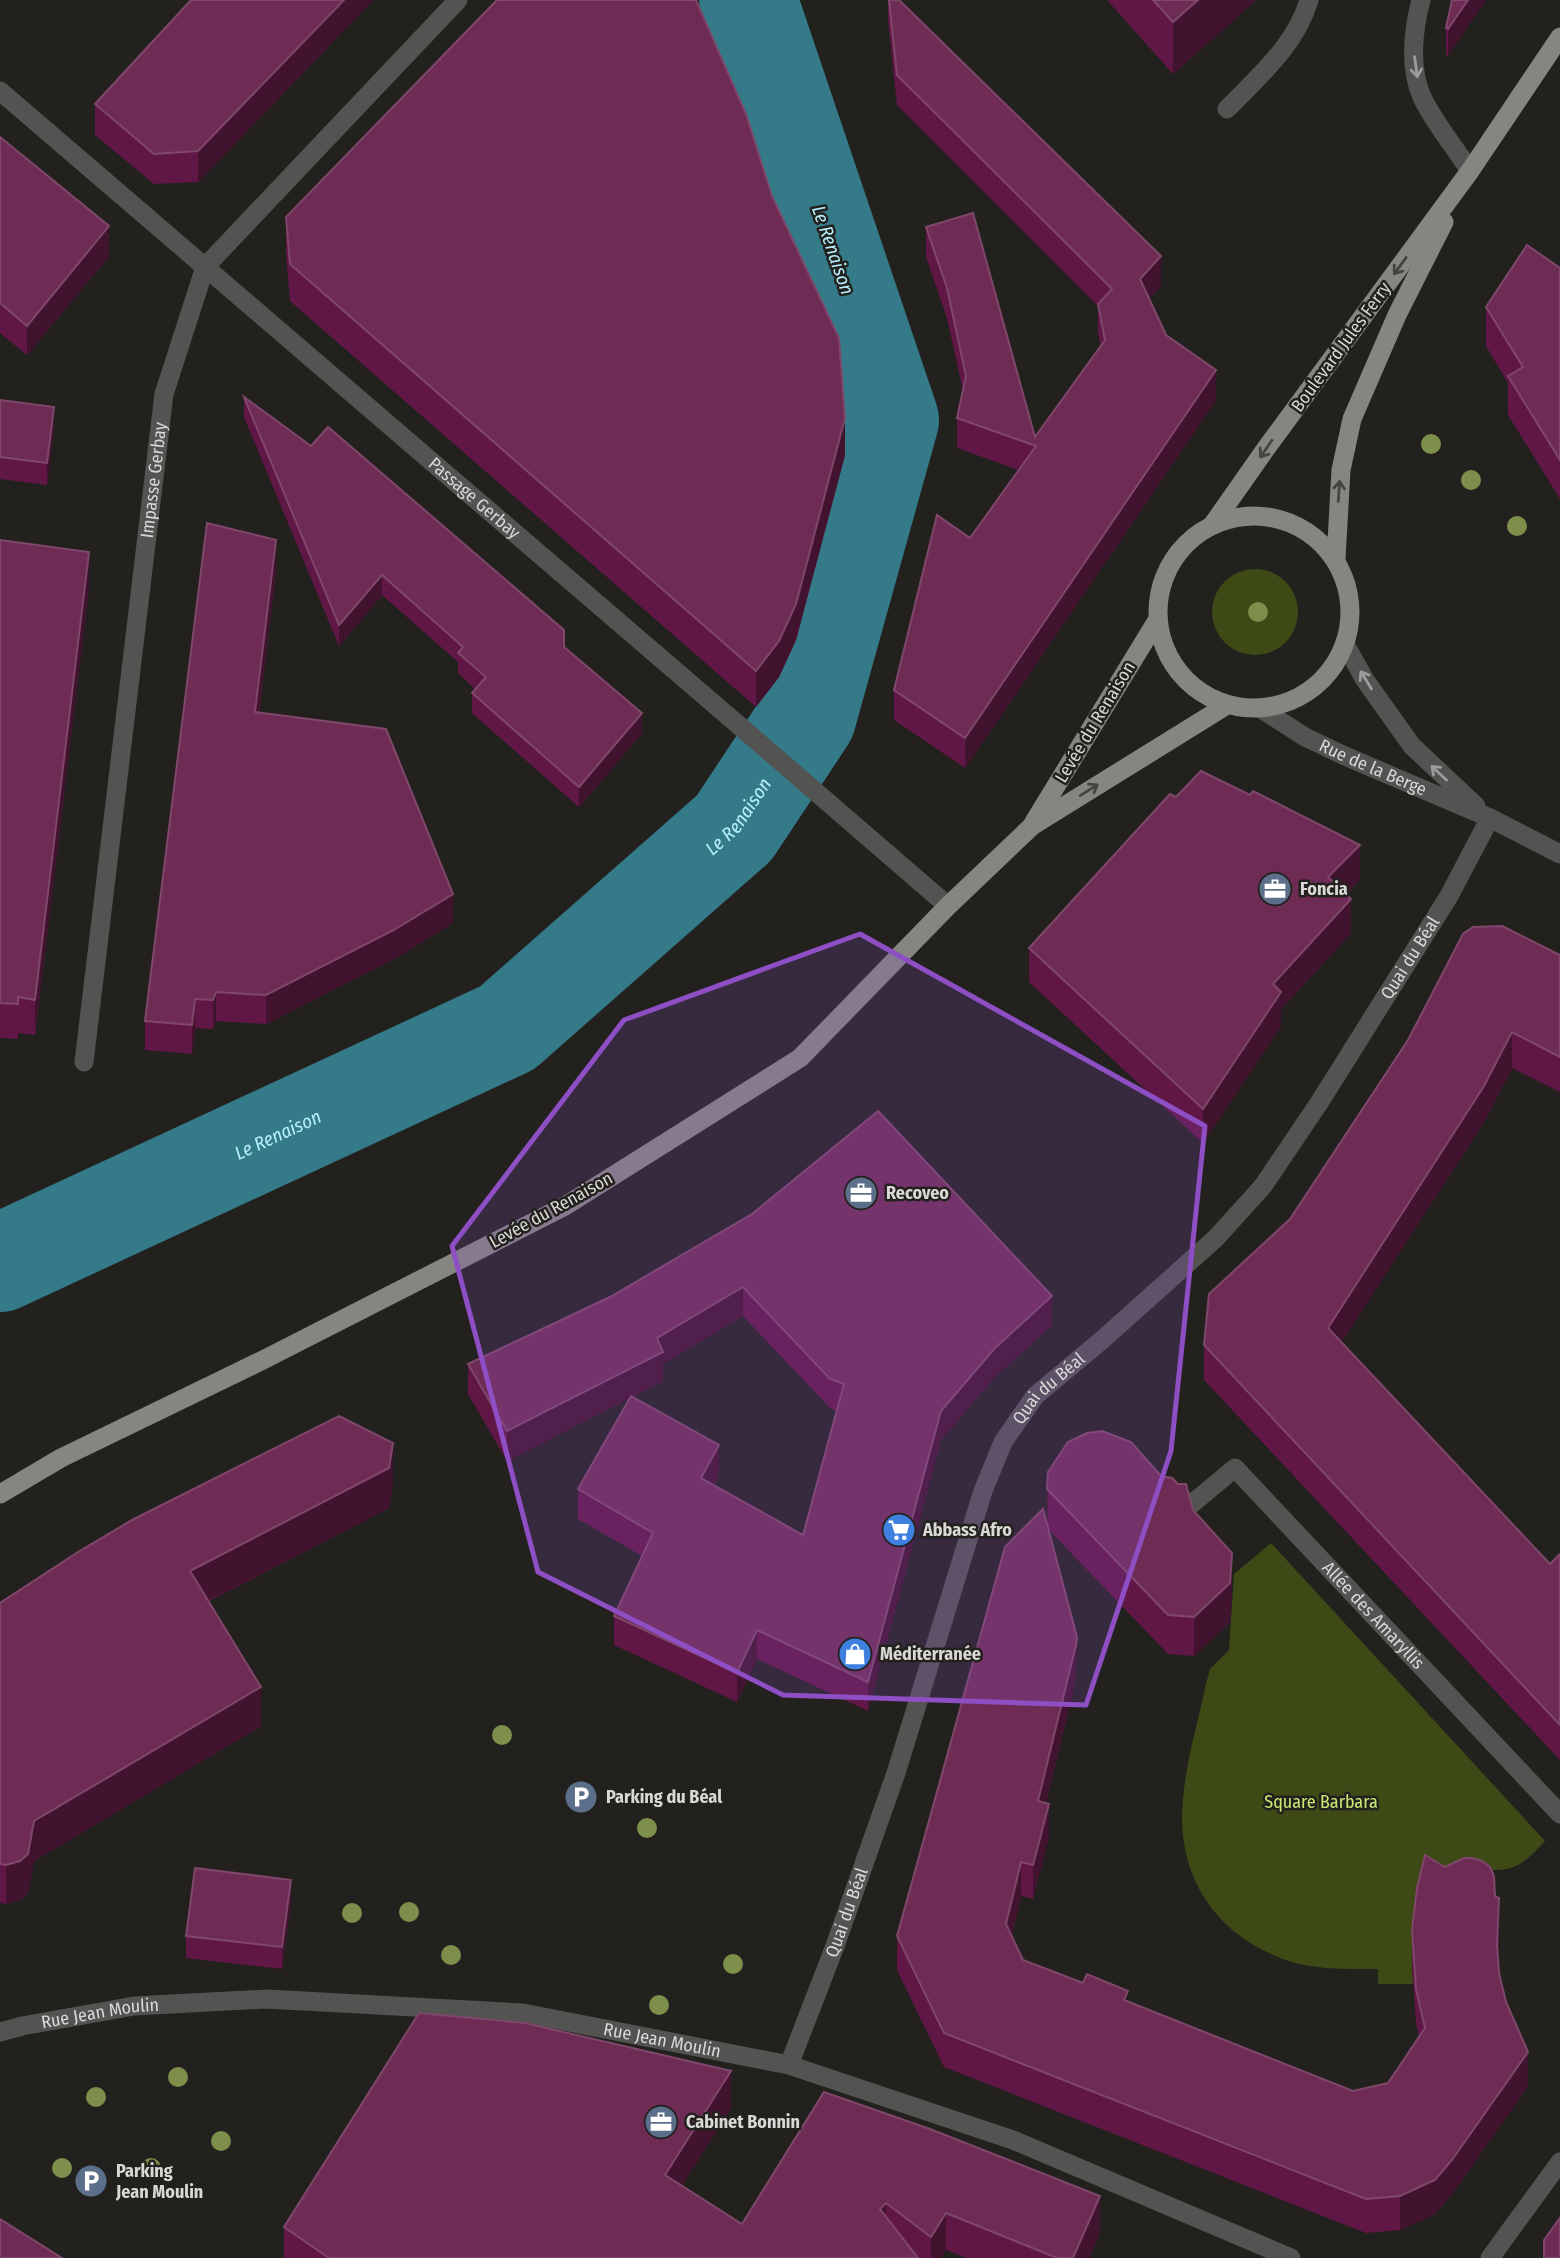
<svg xmlns="http://www.w3.org/2000/svg" width="1560" height="2258" font-family="'Fira Sans Condensed',sans-serif">
<rect width="100%" height="100%" fill="#22211e"/>
<g fill="#3e4a16">
<circle cx="1255" cy="612" r="43"/>
<path d="M 1271,1543 L 1545,1841 C 1526,1861 1518,1871 1489,1870 L 1412,1963 L 1413,1984 L 1378,1984 L 1378,1969 C 1349,1969 1320,1970 1292,1962 C 1218,1939 1175,1878 1183,1799 C 1186,1761 1198,1722 1206,1684 L 1210,1669 L 1229,1650 L 1234,1574 Z"/>
</g>
<g fill="none" stroke-linecap="round" stroke-linejoin="round">
<path stroke="#357a88" stroke-width="98" id="s1" d="M 0,1263 L 507,1028 L 734,828 L 807,718 L 890,420 L 748,0"/>
<g stroke="#535352" stroke-width="19">
<path d="M 1227,109 C 1259,76 1296,45 1309,0"/>
<path id="s2" d="M 1182,1512 L 1235,1468 L 1560,1814"/>
</g>
<polyline stroke="#535352" stroke-width="19" points="728,716 948,906"/>
<g stroke="#535352" stroke-width="19">
<path d="M 1421,0 C 1413,30 1409,68 1422,97 C 1433,121 1456,149 1470,171"/>
<path id="s3" d="M 0,91 L 728,716"/>
<path id="s4" d="M 84,1062 L 164,394 L 205,267 L 458,0"/>
<path id="s5" d="M 0,2032 L 22,2026 L 134,2006 L 267,1999 L 523,2013 L 789,2065 L 1013,2140 L 1291,2258"/>
<path id="s6" d="M 789,2065 L 835,1946 L 896,1773 L 983,1491 L 1003,1442 L 1035,1396 L 1102,1340 L 1216,1238 L 1263,1186 L 1319,1103 L 1449,896 L 1490,818"/>
</g>
<g stroke="#535352" stroke-width="19">
<polyline points="1345,644 1365,680 1412,746 1476,806"/>
<path id="s7" d="M 1260,708 L 1305,737 L 1345,756 L 1490,818 L 1560,854"/>
<polyline points="1490,2258 1560,2162"/>
</g>
<g stroke="#868582" stroke-width="19">
<circle cx="1254" cy="612" r="96"/>
<polyline points="1213,524 1267,447 1470,171 1560,37"/>
<polyline points="1336,559 1341,470 1352,419 1397,315 1444,222"/>
<polyline points="1034,822 1158,619"/>
<polyline points="0,1494 61,1458 261,1361 565,1206 800,1058 948,906 1032,826 1227,705"/>
</g>
</g>
<g fill="#7e8f4c">
<circle cx="1431" cy="444" r="10"/>
<circle cx="1471" cy="480" r="10"/>
<circle cx="1517" cy="526" r="10"/>
<circle cx="1258" cy="612" r="10"/>
<circle cx="502" cy="1735" r="10"/>
<circle cx="647" cy="1828" r="10"/>
<circle cx="409" cy="1912" r="10"/>
<circle cx="352" cy="1913" r="10"/>
<circle cx="451" cy="1955" r="10"/>
<circle cx="733" cy="1964" r="10"/>
<circle cx="659" cy="2005" r="10"/>
<circle cx="178" cy="2077" r="10"/>
<circle cx="96" cy="2097" r="10"/>
<circle cx="221" cy="2141" r="10"/>
<circle cx="62" cy="2168" r="10"/>
<circle cx="151" cy="2168" r="10"/>
</g>
<g fill="#611746" fill-rule="evenodd">
<polygon points="373,0 198,182 154,184 95,135 95,104"/>
<polygon points="888,0 899,0 1161,286 1149,299 1166,335 1216,400 965,768 894,720 894,690 970,538 1019,470 957,448 957,418 963,391 947,318 926,257 926,227 1035,437 1101,346 1098,334 1098,306 897,105 888,20"/>
<polygon points="1107,0 1256,0 1173,74"/>
<polygon points="1452,0 1448,56 1446,55 1446,28"/>
<polygon points="0,137 109,256 27,355 0,333"/>
<polygon points="286,217 845,455 796,640 779,677 756,707 290,301 286,253"/>
<polygon points="1560,268 1560,499 1508,415 1508,383 1486,346 1486,307"/>
<polygon points="244,397 311,446 564,647 642,733 579,807 472,713 472,693 475,689 458,673 458,662 382,595 339,646 244,417"/>
<polygon points="0,400 54,428 47,485 0,479"/>
<polygon points="0,540 89,587 35,1035 18,1033 18,1039 0,1038"/>
<polygon points="276,570 259,713 453,923 394,959 266,1024 216,1021 213,1029 195,1028 192,1054 145,1050 145,1021"/>
<polygon points="1176,797 1360,879 1346,894 1351,933 1281,1009 1281,1026 1203,1143 1029,982 1029,948"/>
<polygon points="1560,955 1560,1092 1512,1068 1484,1122 1341,1342 1550,1564 1560,1554 1560,1760 1204,1380 1204,1345 1290,1219"/>
<path d="M 752,1214 L 1052,1325 L 995,1377 L 941,1440 L 868,1711 L 757,1659 L 737,1702 L 614,1645 L 614,1616 L 642,1556 L 578,1519 L 578,1489 L 630,1398 L 507,1461 L 468,1394 L 468,1364 L 610,1297 ZM 743,1316 L 830,1408 L 837,1411 L 803,1535 L 714,1485 L 719,1475 L 632,1397 L 663,1381 L 663,1364 Z"/>
<polygon points="1048,1472 1193,1510 1232,1592 1230,1622 1194,1656 1168,1654 1048,1529 1076,1679 1046,1803 1049,1837 1033,1899 1021,1896 1012,1935 1023,1960 1353,2091 1388,2083 1419,2037 1416,2023 1412,1964 1412,1930 1495,1896 1499,1932 1498,1956 1499,1973 1528,2086 1452,2194 1435,2214 1400,2230 1366,2233 944,2067 897,1970 897,1936 1047,1526"/>
<polygon points="393,1482 389,1508 209,1601 261,1726 34,1861 28,1893 20,1900 6,1904 0,1903 0,1603"/>
<polygon points="291,1901 282,1969 186,1958 186,1936"/>
<polygon points="824,2092 1100,2233 1089,2258 966,2258 946,2250 941,2258 284,2258 284,2227 731,2108 682,2185 742,2224"/>
</g>
<g fill="#42132f">
<polygon points="344,0 373,0 198,182 198,151"/>
<polygon points="1198,0 1256,0 1173,74 1173,22"/>
<polygon points="1468,0 1486,0 1448,56 1448,29"/>
<polygon points="109,226 109,256 27,355 27,326"/>
<polygon points="1161,256 1161,286 1140,309 1140,279"/>
<polygon points="1216,370 1216,400 965,768 965,738"/>
<polygon points="54,407 54,428 47,485 47,463"/>
<polygon points="845,418 845,455 796,640 779,677 756,707 756,671"/>
<polygon points="276,540 276,570 255,741 255,712"/>
<polygon points="89,552 89,587 35,1035 35,1000"/>
<polygon points="382,575 382,595 339,646 339,625"/>
<polygon points="642,713 642,733 579,807 579,787"/>
<polygon points="1360,845 1360,879 1328,911 1328,877"/>
<polygon points="453,894 453,923 394,959 266,1024 266,995"/>
<polygon points="1351,899 1351,933 1281,1009 1281,1026 1203,1143 1203,1109 1273,984"/>
<polygon points="216,992 216,1021 213,1029 213,1000"/>
<polygon points="195,999 195,1028 192,1054 192,1025"/>
<polygon points="1512,1032 1512,1068 1484,1122 1328,1363 1328,1328"/>
<polygon points="743,1287 743,1316 663,1364 663,1381 507,1461 507,1431"/>
<polygon points="1052,1296 1052,1325 995,1377 941,1440 868,1711 868,1682 941,1411 995,1348"/>
<polygon points="393,1443 393,1482 389,1508 190,1610 190,1571"/>
<polygon points="719,1445 719,1475 701,1507 701,1478"/>
<polygon points="1232,1553 1232,1592 1230,1622 1194,1656 1194,1617"/>
<polygon points="757,1630 757,1659 737,1702 737,1673"/>
<polygon points="1077,1637 1076,1679 1038,1835 1038,1801"/>
<polygon points="261,1687 261,1726 34,1861 28,1893 20,1900 6,1904 6,1865 34,1821"/>
<polygon points="1049,1804 1049,1837 1033,1899 1033,1865"/>
<polygon points="1021,1862 1021,1896 1006,1958 1006,1924"/>
<polygon points="291,1880 291,1901 282,1969 282,1947"/>
<polygon points="1499,1898 1499,1932 1497,1979 1497,1945"/>
<polygon points="1528,2052 1528,2086 1452,2194 1435,2214 1400,2230 1400,2196"/>
<polygon points="731,2071 731,2108 665,2212 665,2175"/>
<polygon points="1100,2196 1100,2233 1089,2258 1073,2258"/>
<polygon points="886,2203 886,2240 880,2209"/>
<polygon points="946,2213 946,2250 941,2258 931,2258 931,2237"/>
</g>
<g fill="#6e2c55" stroke="#7f476a" stroke-width="2">
<polygon points="191,0 344,0 198,151 154,154 95,104"/>
<polygon points="497,0 696,0 746,114 772,196 839,338 845,418 796,604 779,641 756,671 290,264 286,217"/>
<polygon points="889,0 899,0 1161,256 1140,279 1166,335 1216,370 965,738 894,690 937,515 970,538 1036,446 957,418 966,376 947,288 926,227 973,213 1035,437 1105,340 1098,304 1112,289 897,75"/>
<polygon points="1153,0 1198,0 1173,22"/>
<polygon points="1452,0 1468,0 1448,29 1446,28"/>
<polygon points="0,137 109,226 27,326 0,303"/>
<polygon points="1527,245 1560,268 1560,460 1508,376 1523,367 1486,307"/>
<polygon points="244,397 311,446 328,427 564,630 564,647 642,713 579,787 472,693 486,677 458,653 463,647 382,575 339,625"/>
<polygon points="0,400 54,407 47,463 0,457"/>
<polygon points="207,523 276,540 255,712 386,729 453,894 394,930 266,995 216,992 213,1000 195,999 192,1025 145,1021"/>
<polygon points="0,540 89,552 35,1000 18,997 18,1004 0,1003"/>
<polygon points="1201,771 1250,795 1253,791 1360,845 1328,877 1351,899 1273,984 1281,992 1203,1109 1029,948 1170,794 1176,797"/>
<polygon points="1502,926 1560,955 1560,1057 1512,1032 1484,1086 1328,1328 1550,1564 1560,1554 1560,1725 1204,1345 1209,1294 1290,1219 1408,1040 1463,934 1473,927"/>
<polygon points="878,1111 1052,1296 995,1348 941,1411 868,1682 757,1630 737,1673 614,1616 653,1533 578,1489 631,1396 719,1445 701,1478 803,1535 844,1384 830,1379 743,1287 657,1338 663,1352 507,1431 468,1364 610,1297 752,1214"/>
<polygon points="339,1416 393,1443 389,1468 190,1571 261,1687 34,1821 28,1854 20,1861 6,1865 0,1864 0,1603 78,1552 132,1520"/>
<polygon points="1102,1431 1131,1442 1161,1476 1172,1478 1178,1484 1186,1484 1193,1510 1232,1553 1230,1583 1194,1617 1168,1615 1047,1489 1048,1472 1068,1442 1087,1433"/>
<polygon points="1043,1509 1077,1637 1076,1645 1038,1801 1049,1804 1033,1865 1021,1862 1006,1924 1023,1960 1083,1983 1087,1974 1128,1991 1124,2000 1353,2091 1388,2083 1425,2028 1416,1989 1412,1930 1417,1888 1425,1855 1445,1867 1464,1858 1473,1858 1482,1861 1490,1867 1494,1876 1495,1896 1499,1898 1497,1945 1499,1973 1506,2002 1528,2052 1452,2160 1435,2180 1400,2196 1366,2199 944,2033 897,1936 1005,1547"/>
<polygon points="195,1868 291,1880 282,1947 186,1936"/>
<polygon points="419,2013 525,2023 731,2071 665,2175 742,2224 824,2092 930,2129 1100,2196 1073,2258 1057,2258 946,2213 931,2237 886,2203 880,2209 918,2258 329,2258 284,2227"/>
<polygon points="1560,2218 1560,2258 1544,2258 1544,2240"/>
<polygon points="0,2219 62,2258 0,2258"/>
</g>
<defs><path id="oneway-shaft" d="M-6 0H5M1.5-3L5.5 0L1.5 3" fill="none" stroke-width="1.6" stroke-linecap="round" stroke-linejoin="round" transform="scale(1.75)"/></defs>
<g stroke="#9d9c9b">
<use href="#oneway-shaft" transform="translate(1416 67) rotate(82)"/>
<use href="#oneway-shaft" transform="translate(1366 680) rotate(-122)"/>
<use href="#oneway-shaft" transform="translate(1439 773) rotate(-137)"/>
</g>
<g stroke="#454441">
<use href="#oneway-shaft" transform="translate(1400 266) rotate(126)"/>
<use href="#oneway-shaft" transform="translate(1266 449) rotate(124)"/>
<use href="#oneway-shaft" transform="translate(1339 491) rotate(-86)"/>
<use href="#oneway-shaft" transform="translate(1089 790) rotate(-32)"/>
</g>
<path fill="#8e4ec4" fill-opacity="0.2" stroke="#8e4ec4" stroke-width="5" stroke-linejoin="round" d="M 860,934 L 1205,1126 L 1171,1451 L 1086,1705 L 783,1695 L 538,1572 L 452,1246 L 624,1020 Z"/>
<defs>
<symbol id="office-disc" viewBox="-11 -11 22 22"><circle r="9.5" fill="#5c6f8a" stroke="#22211e"/><path d="M-6-3h4V-5.5h4V-3h4V5H-6ZM-1-4.5V-3h2v-1.5ZM-6 0V1H6V0Z" fill="#fff"/></symbol>
<symbol id="supermarket-disc" viewBox="-11 -11 22 22"><circle r="9.5" fill="#3f7fe0" stroke="#22211e"/><path d="M-6-5.5h2.5l.6 2H6L4.5 2H-2.5L-4.4-4H-6ZM-1.5 3.2a1.3 1.3 0 1 0 .1 0ZM3 3.2a1.3 1.3 0 1 0 .1 0Z" fill="#fff"/></symbol>
<symbol id="shop-disc" viewBox="-11 -11 22 22"><circle r="9.5" fill="#3f7fe0" stroke="#22211e"/><path d="M-5-2.5h2.3a2.7 3.5 0 0 1 5.4 0H5L5.5 6h-11ZM-1.5-2.5h3a1.5 2.3 0 0 0-3 0Z" fill="#fff"/></symbol>
<symbol id="parking-disc" viewBox="-11 -11 22 22"><circle r="9.5" fill="#5c6f8a" stroke="#22211e"/><path d="M-3.5-5.5H1a3.5 3.5 0 0 1 0 7H-1V5.5H-3.5ZM-1-3.4V-.6H.8a1.4 1.4 0 0 0 0-2.8Z" fill="#fff"/></symbol>
</defs>
<g fill-rule="evenodd">
<use href="#office-disc" x="1256" y="870" width="38" height="38"/>
<use href="#office-disc" x="842" y="1174" width="38" height="38"/>
<use href="#supermarket-disc" x="880" y="1511" width="38" height="38"/>
<use href="#shop-disc" x="836" y="1635" width="38" height="38"/>
<use href="#parking-disc" x="562" y="1778" width="38" height="38"/>
<use href="#office-disc" x="642" y="2103" width="38" height="38"/>
<use href="#parking-disc" x="72" y="2162" width="38" height="38"/>
</g>
<g text-anchor="middle" dominant-baseline="central" stroke-width="5" stroke-linejoin="round" paint-order="stroke">
<g font-size="18" fill="#d9d8d6" stroke="#22211e">
<text transform="translate(1341 347) rotate(-54)">Boulevard Jules Ferry</text>
<text stroke="none"><textPath href="#s4" startOffset="586">Impasse Gerbay</textPath></text>
<text stroke="none"><textPath href="#s3" startOffset="625">Passage Gerbay</textPath></text>
<text transform="translate(1095 722) rotate(-59)">Levée du Renaison</text>
<text stroke="none"><textPath href="#s7" startOffset="128">Rue de la Berge</textPath></text>
<text stroke="none"><textPath href="#s6" startOffset="1297">Quai du Béal</textPath></text>
<text transform="translate(551 1210) rotate(-29)">Levée du Renaison</text>
<text stroke="none"><textPath href="#s6" startOffset="730">Quai du Béal</textPath></text>
<text stroke="none"><textPath href="#s2" startOffset="271">Allée des Amaryllis</textPath></text>
<text stroke="none"><textPath href="#s6" startOffset="163">Quai du Béal</textPath></text>
<text stroke="none"><textPath href="#s5" startOffset="102">Rue Jean Moulin</textPath></text>
<text stroke="none"><textPath href="#s5" startOffset="668">Rue Jean Moulin</textPath></text>
</g>
<g font-size="18" font-weight="bold" fill="#d9d8d6" stroke="#22211e" text-anchor="start">
<text x="1300" y="889">Foncia</text>
<text x="886" y="1193">Recoveo</text>
<text x="923" y="1530">Abbass Afro</text>
<text x="880" y="1654">Méditerranée</text>
<text x="606" y="1797">Parking du Béal</text>
<text x="686" y="2122">Cabinet Bonnin</text>
<text x="116" y="2171">Parking<tspan x="116" dy="21">Jean Moulin</tspan></text>
</g>
<g font-size="18" fill="#cae972" stroke="#22211e">
<text x="1321" y="1802">Square Barbara</text>
</g>
<g font-size="19" font-style="italic" fill="#b7f0fc" stroke="#22211e">
<text transform="translate(833 250) rotate(71)">Le Renaison</text>
<text stroke="none"><textPath href="#s1" startOffset="873">Le Renaison</textPath></text>
<text stroke="none"><textPath href="#s1" startOffset="306">Le Renaison</textPath></text>
</g>
</g>
</svg>
